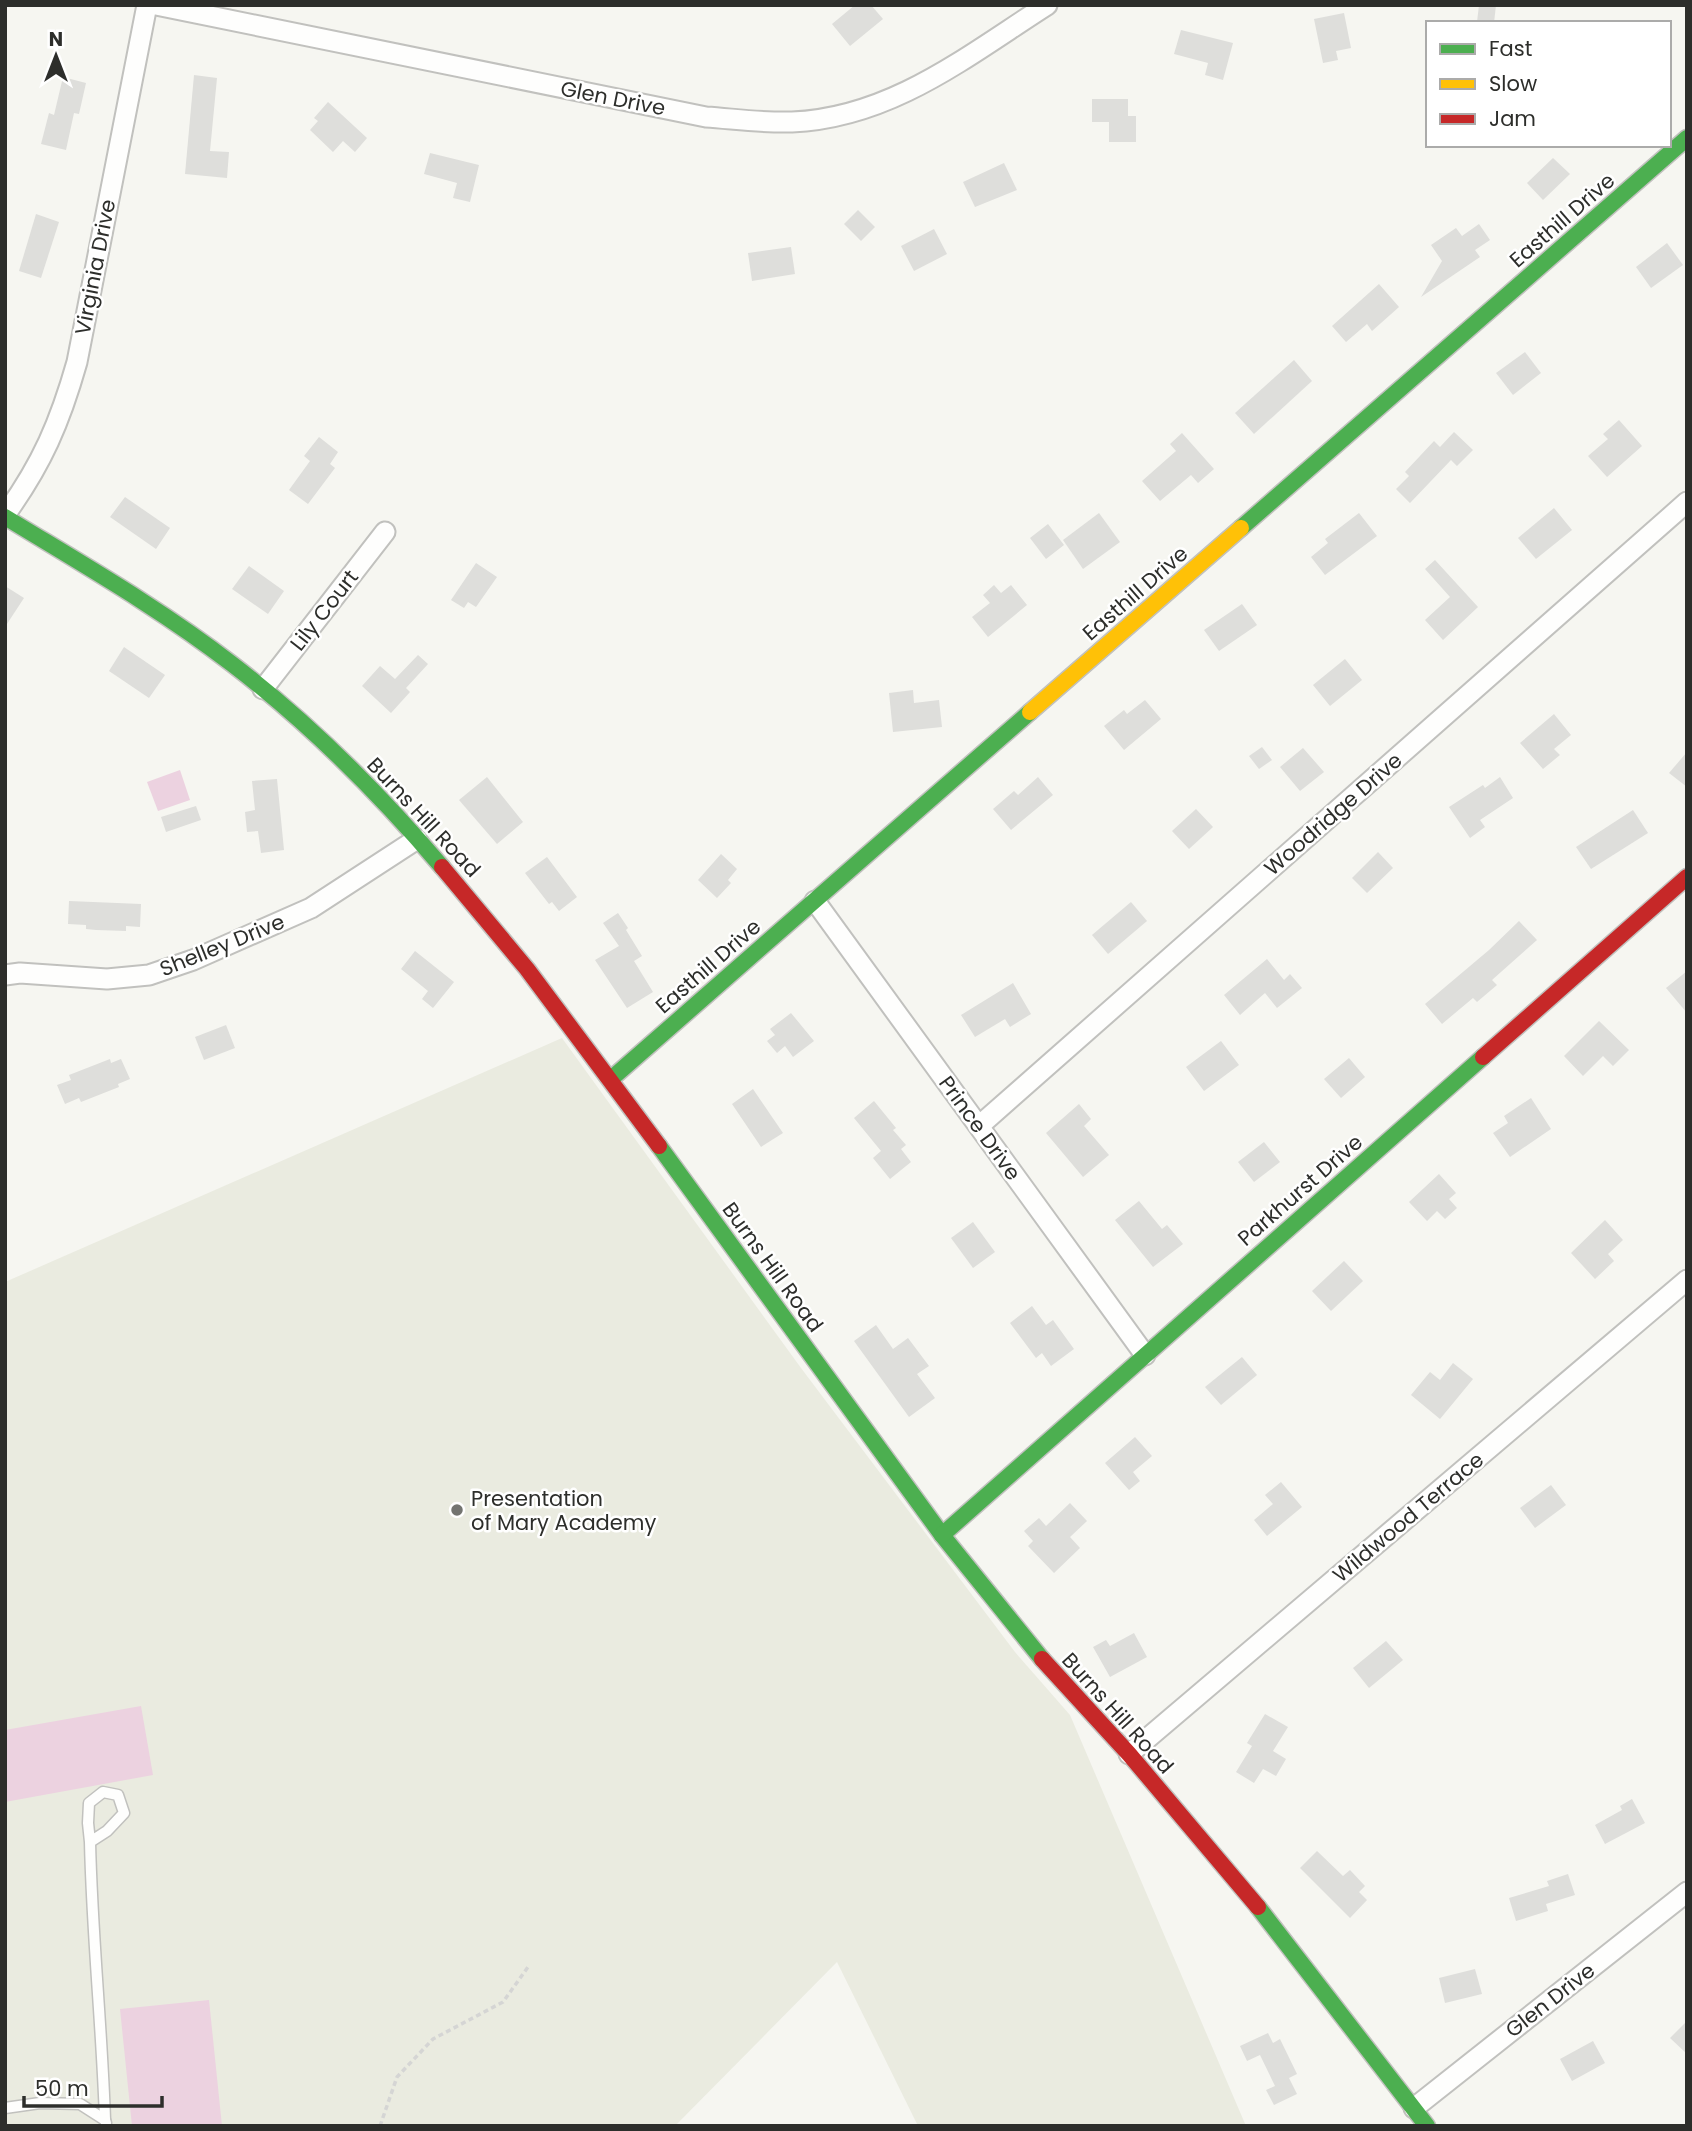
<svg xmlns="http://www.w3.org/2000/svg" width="1692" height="2131" font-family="Poppins,sans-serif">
<rect width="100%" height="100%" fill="#f6f6f1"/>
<polygon fill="#eaebe0" points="562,1038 801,1368 1015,1652 1070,1715 1246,2126 918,2126 837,1962 675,2126 5,2126 5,1282"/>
<g fill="#ecd2e0">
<polygon points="180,770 190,800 158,811 147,782"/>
<polygon points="141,1706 153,1775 5,1802 5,1730"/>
<polygon points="209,2000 222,2126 132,2126 120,2009"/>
</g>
<g fill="#dededb">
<polygon points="855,5 871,5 883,19 850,46 832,24"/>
<polygon points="1479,5 1496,5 1494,23 1477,22"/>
<polygon points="1344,13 1351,48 1336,51 1338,60 1323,63 1314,19"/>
<polygon points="1181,30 1233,43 1223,80 1205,75 1208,63 1174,54"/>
<polygon points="194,75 217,78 210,151 229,152 227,178 185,174"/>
<polygon points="63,77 86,83 79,114 74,113 66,150 41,144 49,113 54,115"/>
<polygon points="1092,99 1128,99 1128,116 1136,116 1136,142 1109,142 1109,122 1092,122"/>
<polygon points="328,102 367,138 355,152 343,141 333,152 310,130 318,121 314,118"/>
<polygon points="430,153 479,165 470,202 453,198 457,183 424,174"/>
<polygon points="1553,158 1570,174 1543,200 1527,183"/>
<polygon points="1004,163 1017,190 975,207 963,182"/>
<polygon points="858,210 875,227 861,241 844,224"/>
<polygon points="36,214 59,222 41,278 19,271"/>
<polygon points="1479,224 1490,240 1475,250 1480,257 1421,297 1442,261 1431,245 1456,228 1462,236"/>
<polygon points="934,229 947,254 914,271 901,246"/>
<polygon points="1667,243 1683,265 1651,288 1636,267"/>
<polygon points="791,247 795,274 752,281 748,253"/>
<polygon points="1379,284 1399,307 1372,331 1367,324 1346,342 1332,326"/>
<polygon points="1525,352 1541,373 1513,395 1496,373"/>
<polygon points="1294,360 1312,381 1254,434 1235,413"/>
<polygon points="1619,420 1642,446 1607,477 1588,456 1608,439 1603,434"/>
<polygon points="1454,432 1473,450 1457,466 1451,460 1410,503 1396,489 1409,476 1405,472 1434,441 1440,447"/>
<polygon points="1182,433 1214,469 1198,483 1191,475 1160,501 1142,481 1176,451 1170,444"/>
<polygon points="319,437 338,452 330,464 335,468 308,504 289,490 310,461 304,456"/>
<polygon points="125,497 170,528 156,549 110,517"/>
<polygon points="1554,508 1572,530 1536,559 1518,538"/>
<polygon points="1099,513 1120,542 1083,569 1063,540"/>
<polygon points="1359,513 1377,536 1325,575 1311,557 1328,543 1325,539"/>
<polygon points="1048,524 1064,545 1046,559 1030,538"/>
<polygon points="1435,560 1478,607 1443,640 1425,620 1450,597 1425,569"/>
<polygon points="476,563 497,577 476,607 468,602 464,608 451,600"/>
<polygon points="249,566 284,591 268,614 232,589"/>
<polygon points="994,585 1001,593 1011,585 1027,605 988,637 972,617 990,603 983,595"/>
<polygon points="5,586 24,598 5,627"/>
<polygon points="1242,604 1257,625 1219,651 1204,630"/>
<polygon points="124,647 165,675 149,698 109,671"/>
<polygon points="418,655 428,664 406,688 410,692 391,713 362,686 380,666 395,679"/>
<polygon points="1345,659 1362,680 1330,706 1313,685"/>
<polygon points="913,690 914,703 939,700 942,727 893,732 889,693"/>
<polygon points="1145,700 1161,719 1124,750 1104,726 1124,710 1127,714"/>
<polygon points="1554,714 1571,735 1554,749 1560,755 1543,769 1520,743"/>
<polygon points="1262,747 1272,760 1259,769 1249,756"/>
<polygon points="1303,748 1324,772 1300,791 1280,767"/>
<polygon points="1687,752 1687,787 1669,773"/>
<polygon points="487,777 523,822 497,844 459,800"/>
<polygon points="1038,777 1053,795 1011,830 993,809 1014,791 1018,795"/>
<polygon points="1500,777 1513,798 1480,820 1485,827 1470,838 1449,807 1483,785 1485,788"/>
<polygon points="277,779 284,850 261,853 258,831 247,832 245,812 255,810 252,781"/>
<polygon points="196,806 201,820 166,832 161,817"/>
<polygon points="1196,809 1213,827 1189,849 1172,831"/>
<polygon points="1633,810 1648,833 1591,869 1576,847"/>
<polygon points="1378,852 1393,868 1367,893 1352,878"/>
<polygon points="721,854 737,869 728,880 731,883 717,898 698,880"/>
<polygon points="547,857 577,897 559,911 552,902 549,904 525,873"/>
<polygon points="69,901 141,904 140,927 126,926 126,931 96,930 86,929 86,925 68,924"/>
<polygon points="1131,902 1147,921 1108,954 1092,935"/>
<polygon points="618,913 628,928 626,930 642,956 634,961 653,992 627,1008 595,960 619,946 603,923"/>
<polygon points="1519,921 1537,940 1492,980 1497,985 1477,1002 1473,998 1442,1024 1425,1004 1489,950"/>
<polygon points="415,951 454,982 433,1008 422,999 428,991 401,969"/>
<polygon points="1267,959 1284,980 1290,974 1302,988 1277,1008 1265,993 1240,1015 1224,995"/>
<polygon points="1687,971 1687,1013 1666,988"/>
<polygon points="1013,983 1031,1014 1010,1027 1005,1019 975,1037 961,1015"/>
<polygon points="791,1013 814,1041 793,1057 785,1046 777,1053 767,1041 775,1035 770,1029"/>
<polygon points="1599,1021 1629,1050 1613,1066 1603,1056 1583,1076 1564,1056"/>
<polygon points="226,1025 235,1048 204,1060 195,1037"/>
<polygon points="1221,1041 1239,1065 1204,1091 1186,1067"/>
<polygon points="1349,1058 1365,1077 1341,1098 1324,1079"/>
<polygon points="110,1059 111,1063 121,1059 130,1079 118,1084 119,1087 81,1102 79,1098 65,1104 57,1085 71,1080 69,1075"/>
<polygon points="753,1089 783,1133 761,1147 732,1104"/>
<polygon points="1531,1098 1551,1129 1510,1157 1493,1133 1508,1123 1504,1116"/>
<polygon points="874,1101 896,1128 893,1130 906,1145 901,1149 911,1162 890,1179 873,1158 881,1151 854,1118"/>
<polygon points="1079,1104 1091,1119 1084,1126 1109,1155 1083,1177 1046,1133"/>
<polygon points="1264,1142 1280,1162 1254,1182 1238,1162"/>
<polygon points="1439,1174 1456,1193 1449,1199 1457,1208 1445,1219 1437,1211 1427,1221 1409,1202"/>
<polygon points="1139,1201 1162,1229 1167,1225 1183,1244 1153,1267 1115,1220"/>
<polygon points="1605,1220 1623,1240 1608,1254 1614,1261 1595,1279 1571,1253"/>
<polygon points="973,1222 995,1252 973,1268 951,1238"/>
<polygon points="1344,1261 1363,1281 1331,1311 1312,1291"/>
<polygon points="1032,1306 1046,1325 1053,1320 1074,1349 1051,1366 1042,1353 1036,1358 1010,1323"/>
<polygon points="876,1325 893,1349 908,1338 929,1366 917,1374 935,1398 909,1417 854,1341"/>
<polygon points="1242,1357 1257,1375 1221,1405 1205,1387"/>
<polygon points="1453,1363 1473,1379 1440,1419 1411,1395 1430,1372 1440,1380"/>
<polygon points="1135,1437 1152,1456 1133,1472 1140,1481 1129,1490 1105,1463"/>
<polygon points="1281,1482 1302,1507 1267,1536 1254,1520 1273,1504 1265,1495"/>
<polygon points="1551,1485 1566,1505 1535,1528 1520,1508"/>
<polygon points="1070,1503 1087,1521 1070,1537 1080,1548 1054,1573 1028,1546 1033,1541 1024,1531 1039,1518 1046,1526"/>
<polygon points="1134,1633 1147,1657 1110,1677 1093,1647 1106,1640 1110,1646"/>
<polygon points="1386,1641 1403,1660 1369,1688 1353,1668"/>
<polygon points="1265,1714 1288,1727 1273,1751 1286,1759 1276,1776 1263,1769 1254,1783 1236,1772 1252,1746 1247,1743"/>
<polygon points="1632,1799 1645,1823 1605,1844 1595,1825 1622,1810 1620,1806"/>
<polygon points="1317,1851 1343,1876 1350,1870 1365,1886 1359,1892 1367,1900 1350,1918 1300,1868"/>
<polygon points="1568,1874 1575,1895 1546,1904 1548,1911 1516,1921 1509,1898 1549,1886 1547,1881"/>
<polygon points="1475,1969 1482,1994 1445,2003 1439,1978"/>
<polygon points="1687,2021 1687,2054 1670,2038"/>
<polygon points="1268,2033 1273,2043 1280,2039 1297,2074 1289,2078 1297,2094 1274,2105 1266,2090 1275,2086 1260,2055 1247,2061 1240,2046"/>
<polygon points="1593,2041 1605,2063 1572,2081 1560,2059"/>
</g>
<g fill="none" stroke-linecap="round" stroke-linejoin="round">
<defs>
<g id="lane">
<path d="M 90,1842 L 88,1823 L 89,1803 L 103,1792 L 118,1795 L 124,1813 L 107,1831 L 90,1842 C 92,1935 102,2027 105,2120"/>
<polyline points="5,2108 40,2103 80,2104 105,2120 106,2123"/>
</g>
<g id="street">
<path d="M 156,5 L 706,117 C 735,119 763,123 792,122 C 891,118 967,56 1047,5"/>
<path d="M 5,515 C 42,464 60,422 77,362 L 147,5"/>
<polyline points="263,689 385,532"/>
<polyline points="815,901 1145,1355"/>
<polyline points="5,975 20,973 107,979 149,975 193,960 311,908 417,839"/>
<polyline points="979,1126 1687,502"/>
<polyline points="1129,1754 1687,1280"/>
<polyline points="1414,2108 1687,1892"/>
</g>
<g id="fast">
<path d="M 5,517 C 82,564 161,609 232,664 C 309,723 379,793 442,867"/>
<polyline points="1241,528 1687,138"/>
<polyline points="611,1079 1030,712"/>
<polyline points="659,1146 942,1535 1042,1659"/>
<polyline points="942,1535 1483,1057"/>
<polyline points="1258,1907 1427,2126"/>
</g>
<polyline id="slow" points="1030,712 1241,528"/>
<g id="jam">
<polyline points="442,867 527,969 659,1146"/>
<polyline points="1483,1057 1687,877"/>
<polyline points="1042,1659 1129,1754 1258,1907"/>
</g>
</defs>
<use href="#lane" stroke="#c1c1be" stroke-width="13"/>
<use href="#street" stroke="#c1c1be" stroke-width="23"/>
<use href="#fast" stroke="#c1c1be" stroke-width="19"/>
<use href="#slow" stroke="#c1c1be" stroke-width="19"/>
<use href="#jam" stroke="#c1c1be" stroke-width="19"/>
<polyline stroke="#d5d5d4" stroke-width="3.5" stroke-dasharray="5 3.5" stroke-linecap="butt" points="380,2126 397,2077 433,2039 503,2002 528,1967"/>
<use href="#lane" stroke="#fefefd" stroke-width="10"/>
<use href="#street" stroke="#fefefd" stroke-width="19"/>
<use href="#fast" stroke="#4caf50" stroke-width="16"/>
<use href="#slow" stroke="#ffc107" stroke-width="16"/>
<use href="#jam" stroke="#c62828" stroke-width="16"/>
</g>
<circle fill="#737470" stroke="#fff" stroke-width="2.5" cx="457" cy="1510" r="7"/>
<g text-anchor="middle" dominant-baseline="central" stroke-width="5" stroke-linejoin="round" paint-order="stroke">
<g font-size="21" fill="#2d2e2b" stroke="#fff">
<text transform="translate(613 98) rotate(11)">Glen Drive</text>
<text transform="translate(1562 220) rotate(-41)">Easthill Drive</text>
<text transform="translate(95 267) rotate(-79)">Virginia Drive</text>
<text transform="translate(1135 593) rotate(-41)">Easthill Drive</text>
<text transform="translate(324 610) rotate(-52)">Lily Court</text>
<text transform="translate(1333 814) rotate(-41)">Woodridge Drive</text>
<text transform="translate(424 817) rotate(47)">Burns Hill Road</text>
<text transform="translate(222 945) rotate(-22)">Shelley Drive</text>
<text transform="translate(708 966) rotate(-41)">Easthill Drive</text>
<text transform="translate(980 1128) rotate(54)">Prince Drive</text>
<text transform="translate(1300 1190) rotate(-41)">Parkhurst Drive</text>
<text transform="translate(773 1267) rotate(54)">Burns Hill Road</text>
<text transform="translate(1408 1517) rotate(-40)">Wildwood Terrace</text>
<text transform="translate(1118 1713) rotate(48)">Burns Hill Road</text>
<text transform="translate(1550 2000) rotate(-38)">Glen Drive</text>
</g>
<g font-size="21" fill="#2d2e2b" stroke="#fff" text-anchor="start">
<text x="471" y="1498">Presentation<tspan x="471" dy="24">of Mary Academy</tspan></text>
</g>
</g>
<rect width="1692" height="2131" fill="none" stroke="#2d2e2b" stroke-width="14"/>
<rect x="1426" y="21" width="245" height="126" fill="#ffffff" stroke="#ababaa" stroke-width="2"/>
<rect x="1440" y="44" width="35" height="10" fill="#4caf50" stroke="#ababaa" stroke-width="2"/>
<text x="1489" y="56" font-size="21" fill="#2d2e2b">Fast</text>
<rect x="1440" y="79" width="35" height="10" fill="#ffc107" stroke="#ababaa" stroke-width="2"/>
<text x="1489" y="91" font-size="21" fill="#2d2e2b">Slow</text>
<rect x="1440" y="114" width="35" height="10" fill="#c62828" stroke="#ababaa" stroke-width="2"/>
<text x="1489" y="126" font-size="21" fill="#2d2e2b">Jam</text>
<g transform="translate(56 56)" stroke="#ffffff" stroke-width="5" paint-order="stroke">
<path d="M0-5L12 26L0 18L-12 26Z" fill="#2d2e2b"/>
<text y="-10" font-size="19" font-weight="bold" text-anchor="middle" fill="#2d2e2b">N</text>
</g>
<path d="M24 2096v10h138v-10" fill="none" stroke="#2d2e2b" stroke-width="3.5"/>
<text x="35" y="2096" font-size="21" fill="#2d2e2b" stroke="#ffffff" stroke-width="5" paint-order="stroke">50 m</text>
</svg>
